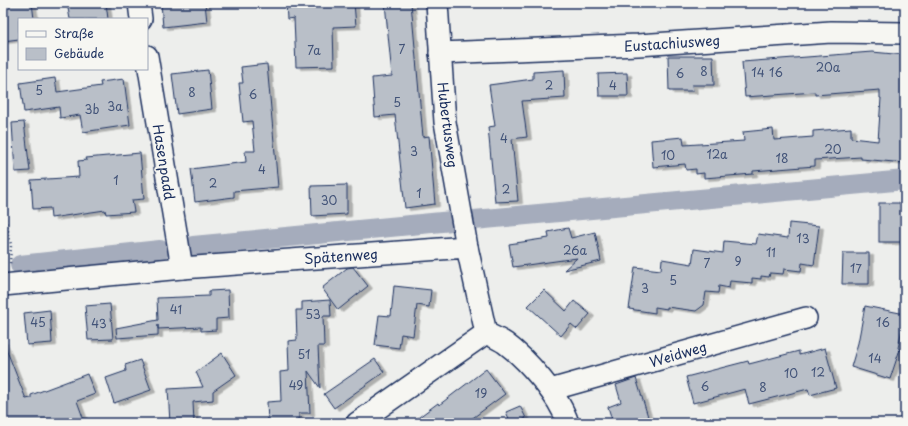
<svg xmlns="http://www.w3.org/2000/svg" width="908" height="426" font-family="'Playpen Sans',sans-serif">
<defs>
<filter id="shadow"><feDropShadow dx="4.5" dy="2.5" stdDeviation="0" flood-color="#0004"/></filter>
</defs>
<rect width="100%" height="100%" fill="#edeeec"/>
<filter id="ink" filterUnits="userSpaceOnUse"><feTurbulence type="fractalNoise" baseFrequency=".025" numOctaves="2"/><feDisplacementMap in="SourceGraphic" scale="8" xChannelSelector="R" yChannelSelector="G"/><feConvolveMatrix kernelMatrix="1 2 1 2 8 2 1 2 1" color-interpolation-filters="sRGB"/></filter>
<g filter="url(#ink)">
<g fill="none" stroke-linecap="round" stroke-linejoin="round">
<g stroke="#a5acbc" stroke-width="20">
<polyline points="474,220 905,180"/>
<polyline points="193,246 452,221"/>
<polyline points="20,265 160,250"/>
</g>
</g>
<g fill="#b9bfc8" stroke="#1b2f5e" filter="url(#shadow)">
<polygon points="13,3 32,3 34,19 19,19 19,39 3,41 3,4"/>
<polygon points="67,3 106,3 108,19 70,19"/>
<polygon points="161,3 205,3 207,22 163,27"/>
<polygon points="286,3 354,3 356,26 333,27 334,66 296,67 294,18 287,19"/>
<polygon points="385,3 411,3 423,137 429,136 435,204 405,208 395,115 375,117 372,78 392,76"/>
<polygon points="872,52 905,55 905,163 861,159 861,157 815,160 815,166 753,171 753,174 704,178 704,173 696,174 696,169 686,170 685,164 653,167 651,140 683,137 684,145 744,141 743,132 773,129 774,140 813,137 813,131 851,128 851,138 878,141 881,98 880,98 880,90 815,95 815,92 745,97 742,62"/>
<polygon points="668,56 713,56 714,85 692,85 693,91 669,91"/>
<polygon points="267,64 278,187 234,191 234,197 195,202 191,169 246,162 245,151 255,151 252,121 243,122 239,83 243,83 241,67"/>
<polygon points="208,70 212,109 177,114 172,74"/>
<polygon points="564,70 565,98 522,101 527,137 512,139 518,201 495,202 488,127 495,126 489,85 533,79 533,72"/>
<polygon points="627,73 628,96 599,96 598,74"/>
<polygon points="55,78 57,92 101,86 100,82 124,79 130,125 83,132 80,115 60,118 59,107 24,112 20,83"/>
<polygon points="24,122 30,171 15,172 12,123"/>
<polygon points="140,153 144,199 132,200 134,212 106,214 105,210 51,218 50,208 33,209 31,180 79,177 78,161 87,160 86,158"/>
<polygon points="347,185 347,214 312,216 311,186"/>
<rect x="879" y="203" width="25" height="39"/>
<polygon points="789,223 819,226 814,265 802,263 801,271 784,269 783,274 770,273 769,277 761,276 761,279 752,278 752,283 730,281 729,288 719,286 718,293 706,292 704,305 696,311 667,307 667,309 655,307 655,313 629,309 635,267 661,270 662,259 692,264 694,249 723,253 724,241 756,244 758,234 788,238"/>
<polygon points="568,228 571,238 595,232 601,261 564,270 577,258 513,267 509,244 549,238 548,232"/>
<polygon points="843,253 869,253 869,284 842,284"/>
<polygon points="353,267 368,286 338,310 322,288 347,268"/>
<polygon points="394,286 431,290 429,307 417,305 413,336 401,334 399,348 375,345 379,315 391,316"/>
<polygon points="228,290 229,318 216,319 216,330 201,331 201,327 158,329 158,325 158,335 117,338 116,328 158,320 157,298 209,296 209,291"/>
<polygon points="544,290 566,311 574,301 590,314 577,329 571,324 561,336 528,306"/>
<polygon points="330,300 331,316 323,316 324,346 318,346 320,388 308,371 310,413 299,413 299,423 268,423 267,402 281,401 280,372 289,371 288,341 297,340 296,310 302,310 302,302"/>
<polygon points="110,304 113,339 88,340 85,306"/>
<polygon points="865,306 905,314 898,348 900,349 890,379 851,367 858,343"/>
<polygon points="50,310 52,343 27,345 24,313"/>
<polygon points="3,341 26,399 31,398 31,395 87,374 95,394 77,401 85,423 3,423"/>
<polygon points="825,348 836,388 810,395 808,389 749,404 745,389 693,403 686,377 748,361 749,364 799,351 799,355"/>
<polygon points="222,353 236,375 213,391 213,400 193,402 194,423 170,423 168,389 203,387 196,372"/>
<polygon points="375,359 384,372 334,408 324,394"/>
<polygon points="140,360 151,390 114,403 106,378 126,371 125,365"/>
<polygon points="486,369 505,394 466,423 411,423 438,403 439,405"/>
<polygon points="636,378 650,423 613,423 608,407 621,402 616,385"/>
<polygon points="520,406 526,418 516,423 511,423 506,412"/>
</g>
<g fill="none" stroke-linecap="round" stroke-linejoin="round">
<defs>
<g id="minor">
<polyline points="139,3 141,19"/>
<polyline points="437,3 445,122 467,247"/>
<polyline points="440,53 638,45 831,32 905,33"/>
<polyline points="147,56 182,268"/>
<path d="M 3,285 L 182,268 L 467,247 L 486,333 C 492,336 499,339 505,343 C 528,360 559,396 568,423"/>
<polyline points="550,390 806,318"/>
<polyline points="357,423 486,333"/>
</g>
</defs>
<use href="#minor" stroke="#1b2f5e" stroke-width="24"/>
<polyline stroke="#1b2f5e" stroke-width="2.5" stroke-dasharray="1 3" stroke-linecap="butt" points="3,207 11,245 10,266"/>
<use href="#minor" stroke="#f6f6f2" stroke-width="21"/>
</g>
</g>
<g text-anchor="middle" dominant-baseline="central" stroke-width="3" stroke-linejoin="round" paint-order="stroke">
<g font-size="12" fill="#425378">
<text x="402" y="49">7</text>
<text x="314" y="50">7a</text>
<text x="828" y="67">20a</text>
<text x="704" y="71">8</text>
<text x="758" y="72">14</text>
<text x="776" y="72">16</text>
<text x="680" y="73">6</text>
<text x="549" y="85">2</text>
<text x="613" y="85">4</text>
<text x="39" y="90">5</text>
<text x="192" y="92">8</text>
<text x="253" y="94">6</text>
<text x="397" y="102">5</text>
<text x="115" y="106">3a</text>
<text x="92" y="109">3b</text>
<text x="504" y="138">4</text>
<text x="833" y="149">20</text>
<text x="414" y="151">3</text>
<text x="717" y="154">12a</text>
<text x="668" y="155">10</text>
<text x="782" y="158">18</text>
<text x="262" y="169">4</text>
<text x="116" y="180">1</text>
<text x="213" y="183">2</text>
<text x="506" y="189">2</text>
<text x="419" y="193">1</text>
<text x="329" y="200">30</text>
<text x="803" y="238">13</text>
<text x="575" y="250">26a</text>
<text x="771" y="252">11</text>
<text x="738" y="261">9</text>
<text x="707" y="263">7</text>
<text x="856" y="268">17</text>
<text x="673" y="280">5</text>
<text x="645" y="288">3</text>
<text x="176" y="309">41</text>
<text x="313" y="314">53</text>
<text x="38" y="322">45</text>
<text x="883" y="322">16</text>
<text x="99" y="323">43</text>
<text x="304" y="354">51</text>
<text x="875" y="358">14</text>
<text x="818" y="372">12</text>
<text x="791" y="373">10</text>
<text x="296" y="385">49</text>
<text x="705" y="386">6</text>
<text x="763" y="387">8</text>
<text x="481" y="393">19</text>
</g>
<g font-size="14" fill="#1b2f5e" stroke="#f6f6f2">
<text transform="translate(672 43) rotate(-4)">Eustachiusweg</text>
<text transform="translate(448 125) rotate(83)">Hubertusweg</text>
<text transform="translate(164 162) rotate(81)">Hasenpadd</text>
<text transform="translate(341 256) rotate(-4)">Spätenweg</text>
<text transform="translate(678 354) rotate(-16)">Weidweg</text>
</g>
</g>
<rect width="908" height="426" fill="none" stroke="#f6f6f2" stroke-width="16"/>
<rect x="8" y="8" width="892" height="410" fill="none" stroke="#1b2f5e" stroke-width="1.5" filter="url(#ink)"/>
<rect x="18" y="18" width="130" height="52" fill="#f6f6f2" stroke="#9ea6b7"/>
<rect x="26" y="31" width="20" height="6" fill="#f6f6f2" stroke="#9ea6b7"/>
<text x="54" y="38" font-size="12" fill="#1b2f5e">Straße</text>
<rect x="26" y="48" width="20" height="12" fill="#b9bfc8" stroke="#9ea6b7"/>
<text x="54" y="58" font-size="12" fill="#1b2f5e">Gebäude</text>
</svg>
